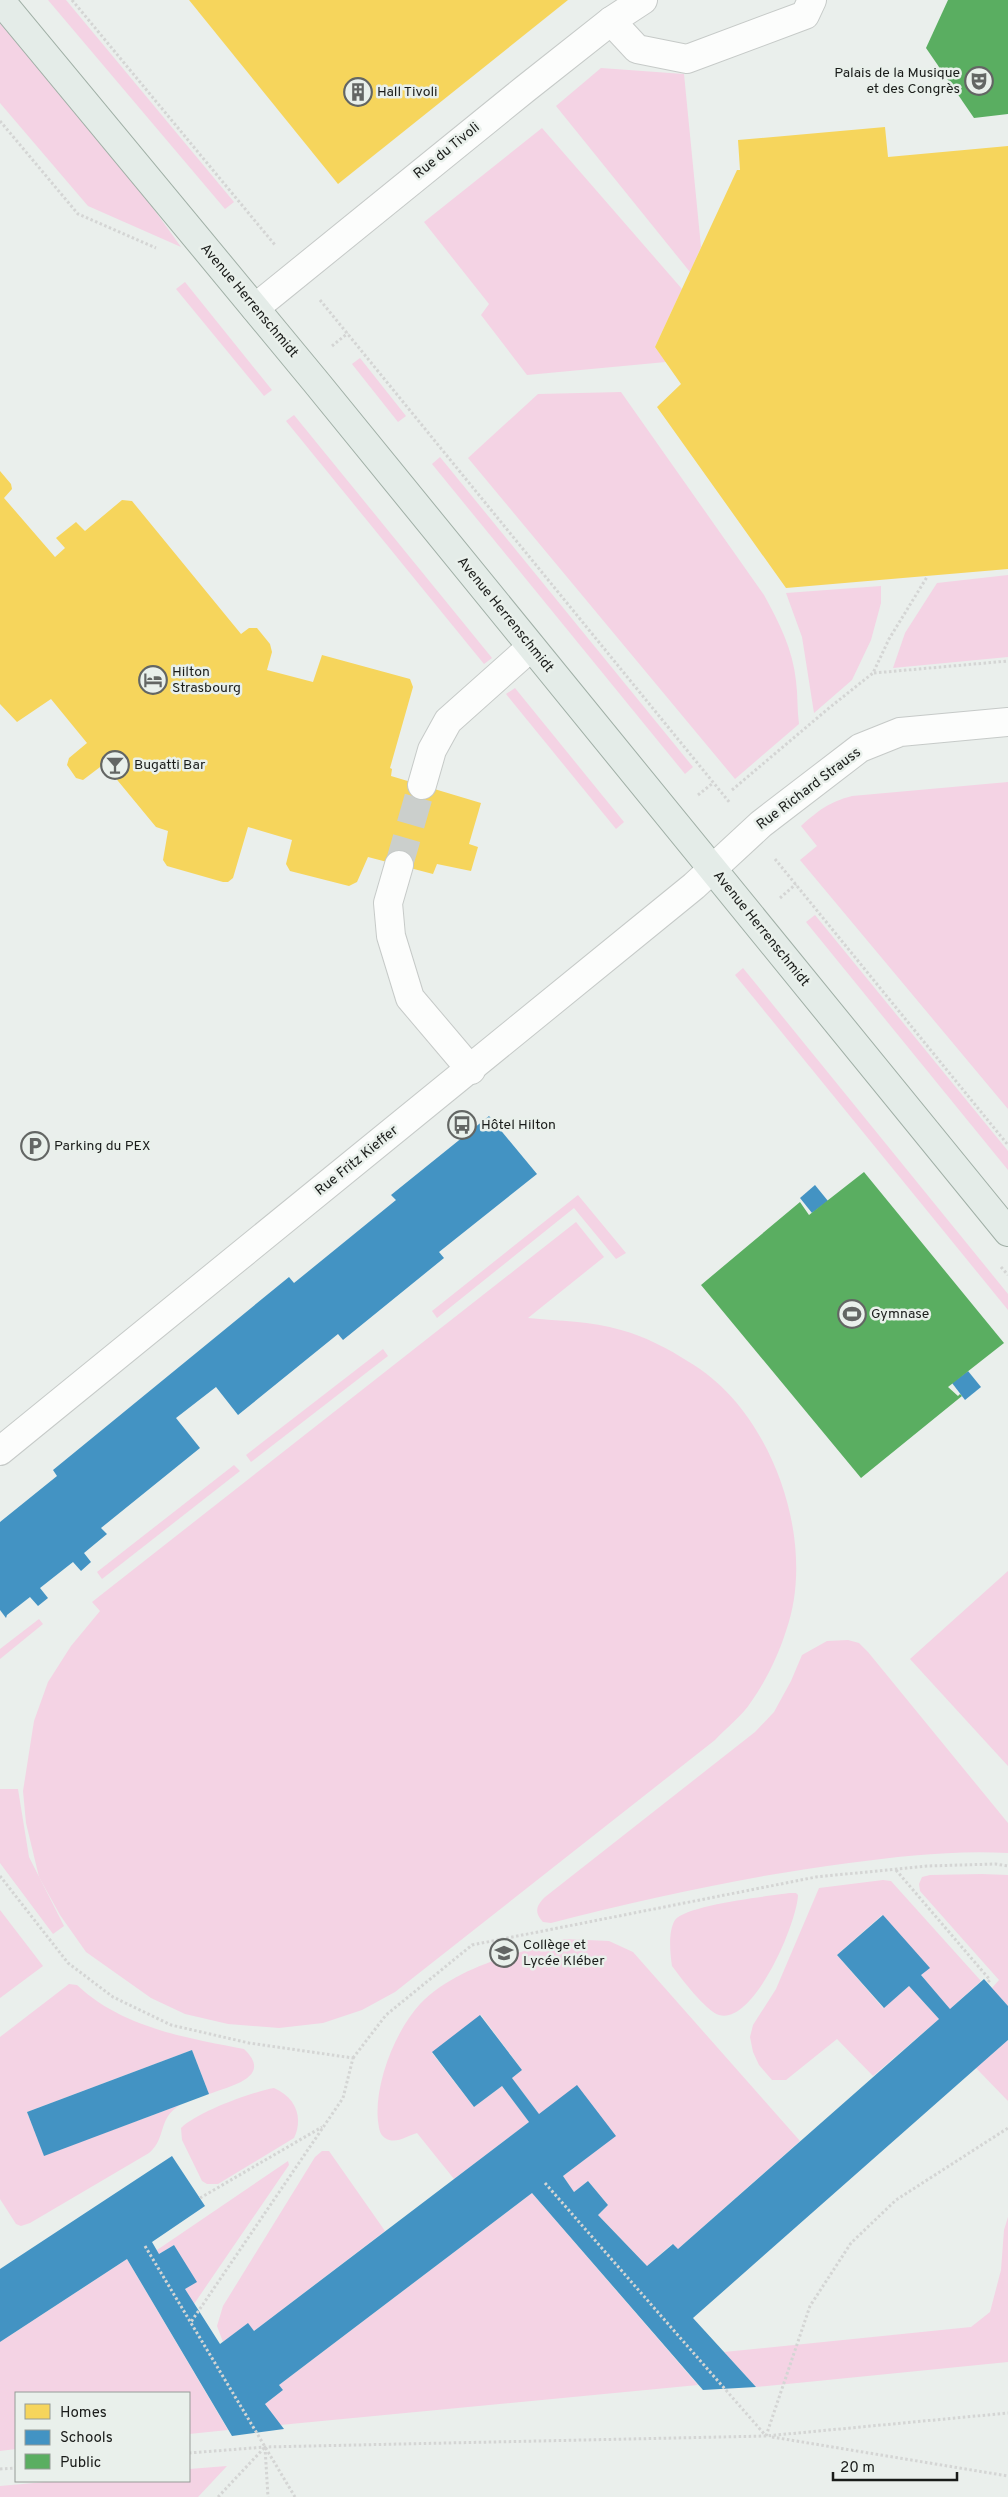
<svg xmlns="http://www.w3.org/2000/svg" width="1008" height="2497" font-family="Overpass,sans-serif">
<rect width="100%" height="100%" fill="#eaefec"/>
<g fill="#f4d3e4">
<polygon points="48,0 66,0 234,202 225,209"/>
<polygon points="0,23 120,162 181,247 88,206 0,103"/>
<polygon points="601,68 684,74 701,247 690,272 556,106"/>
<polygon points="542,128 682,289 655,347 666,362 527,375 481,315 489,304 424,222"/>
<polygon points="185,282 272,390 264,396 176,289"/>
<polygon points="360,358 406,416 398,422 352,364"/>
<path d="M 621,392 L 764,595 C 779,622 793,650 796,681 C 798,696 797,710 799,724 L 735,779 L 468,458 L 538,394 Z"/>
<polygon points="294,415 492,658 484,664 286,421"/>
<polygon points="440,457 693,767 685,774 432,464"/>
<polygon points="1008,575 1008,657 893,668 905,633 937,583"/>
<polygon points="881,586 881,603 871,640 852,680 814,713 802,637 786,593"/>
<polygon points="515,688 624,822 616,829 506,694"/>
<path d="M 1008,782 L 1008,1109 L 800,860 L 817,846 L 801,826 C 819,810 829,802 852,796 Z"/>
<polygon points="815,915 1008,1151 1008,1170 806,922"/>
<polygon points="743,968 1008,1294 1008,1310 735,975"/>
<polygon points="578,1195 626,1253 616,1259 574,1208 437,1318 432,1311"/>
<path d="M 576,1222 L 604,1257 L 528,1318 C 559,1321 591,1321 621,1330 C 644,1336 669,1349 689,1362 C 772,1410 818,1542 786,1631 C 778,1656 766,1681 751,1702 C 742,1716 726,1728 715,1740 L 395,1992 L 362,2010 L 323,2023 L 279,2028 L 228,2024 L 185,2014 L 151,1998 L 86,1952 L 60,1915 L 39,1877 L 26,1823 L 23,1791 L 34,1721 L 48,1682 L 71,1646 L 100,1611 L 92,1602 Z"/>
<polygon points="383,1349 388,1356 251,1462 246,1455"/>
<polygon points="234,1465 240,1471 102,1579 97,1572"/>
<polygon points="1008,1571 1008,1766 910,1659"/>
<polygon points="39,1619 43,1624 0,1659 0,1649"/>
<path d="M 848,1640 L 859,1643 L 868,1652 L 1008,1823 L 1008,1853 C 955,1850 902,1856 849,1863 C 748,1876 649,1898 551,1923 L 543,1922 C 534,1912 536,1906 545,1897 L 755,1732 L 774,1712 L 791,1681 L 802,1655 L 827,1641 Z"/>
<polygon points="0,1789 18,1789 29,1857 64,1926 53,1934 0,1863"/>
<polygon points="982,1874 1008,1875 1008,2006 992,1988 999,1980 920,1891 919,1884 922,1877 930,1875"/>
<polygon points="883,1880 891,1881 981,1981 950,2009 921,1975 929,1967 882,1915 837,1955 883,2008 909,1986 939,2019 873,2076 837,2039 786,2080 772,2080 759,2065 753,2052 750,2037 753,2025 776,1989 819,1888"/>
<path d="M 790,1893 L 796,1893 L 798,1895 C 797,1923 754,2025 719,2015 C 706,2011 680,1977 672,1966 C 670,1953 668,1931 675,1920 C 686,1905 768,1896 790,1893 Z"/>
<polygon points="0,1910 43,1966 0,1998"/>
<path d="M 565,1939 L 609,1941 L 633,1952 L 800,2141 L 678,2249 L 672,2244 L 647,2266 L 598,2215 L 608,2205 L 588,2181 L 574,2192 L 563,2176 L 615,2136 L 539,2114 L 512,2078 L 522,2070 L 481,2015 L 432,2053 L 474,2107 L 502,2086 L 529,2122 L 454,2179 L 417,2133 C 407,2136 395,2145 385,2138 C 379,2134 379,2127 378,2121 C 374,2085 395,2031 420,2004 C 457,1966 516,1954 565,1939 Z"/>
<path d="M 69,1984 L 77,1985 C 121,2027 186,2038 244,2049 C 274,2077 230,2086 209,2094 L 192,2050 L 27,2112 L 44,2155 L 180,2105 C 157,2119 167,2138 149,2153 L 30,2223 L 21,2226 L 16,2224 L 0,2199 L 0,2037 Z"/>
<polygon points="1008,2040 1008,2101 976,2068"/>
<path d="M 274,2088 C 295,2097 304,2117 294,2138 L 218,2184 L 207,2184 L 202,2181 L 182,2140 L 181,2128 C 197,2112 252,2092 274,2088 Z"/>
<polygon points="322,2151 329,2151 385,2231 254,2331 247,2324 223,2342 217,2326 223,2306 315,2157"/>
<polygon points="288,2161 289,2165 194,2304 185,2289 196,2282 174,2245 159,2254 157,2250"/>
<polygon points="532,2193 698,2385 280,2425 265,2404 283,2390 279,2385"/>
<polygon points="1008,2217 1008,2362 756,2387 724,2352 971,2327 990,2312 1001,2270 1004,2230"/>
<polygon points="127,2259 228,2430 189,2434 189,2393 16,2393 16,2449 0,2451 0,2342"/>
<polygon points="227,2466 198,2497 0,2497 0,2486 56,2481 189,2481 189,2469"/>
</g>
<g fill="#f6d55c">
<polygon points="189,0 568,0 338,184"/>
<polygon points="885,127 888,157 1008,146 1008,569 786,588 657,407 681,384 655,347 737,170 740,170 738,140"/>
<polygon points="0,471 11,484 12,489 4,498 55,557 65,548 56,538 76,522 85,531 122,500 132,501 241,634 249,628 257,628 270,644 272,652 267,670 313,682 322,655 410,679 413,687 390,768 392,769 391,776 481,803 469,844 478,847 471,871 437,864 433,874 368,857 357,882 349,886 290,871 286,864 292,840 248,827 233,878 228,882 223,882 167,866 163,860 168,831 156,827 104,764 83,780 76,778 67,765 69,758 87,743 51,699 17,722 0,704"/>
</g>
<g fill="#4393c3">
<polygon points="489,1116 537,1174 439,1252 444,1258 343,1340 338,1334 238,1415 216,1387 176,1418 200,1448 101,1528 107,1534 84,1553 91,1562 81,1571 73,1562 40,1588 48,1598 38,1606 30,1597 7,1615 6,1618 0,1610 0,1522 57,1476 53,1470 289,1277 294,1283 396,1200 391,1195"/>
<polygon points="815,1185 828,1201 812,1213 800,1198"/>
<polygon points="968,1371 981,1387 965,1400 952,1383"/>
<polygon points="883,1915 930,1968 921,1975 950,2009 984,1979 1008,2006 1008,2040 693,2318 756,2387 703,2390 532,2193 279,2385 283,2390 265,2404 284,2429 232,2436 127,2259 0,2342 0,2269 172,2156 205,2206 152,2242 159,2254 174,2245 197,2282 185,2289 220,2344 248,2323 254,2331 529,2122 502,2086 474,2107 432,2052 480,2015 522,2070 512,2078 539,2114 577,2085 616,2136 563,2176 574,2192 588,2181 608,2205 598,2215 647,2266 673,2244 678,2249 939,2019 909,1986 884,2008 837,1955"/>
<polygon points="192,2050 209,2094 44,2156 27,2112"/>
</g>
<g fill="#5aae61">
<polygon points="948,0 1008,0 1008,114 974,118 926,48"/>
<polygon points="864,1172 1004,1343 948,1387 958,1396 960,1394 962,1396 861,1478 701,1285 800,1202 809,1215"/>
</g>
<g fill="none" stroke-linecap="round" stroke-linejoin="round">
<polyline stroke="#cbcfcc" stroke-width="28" stroke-dasharray="28 14" stroke-linecap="butt" points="399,865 422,785"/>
<defs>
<g id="minor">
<polyline points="611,21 637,49 687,59 805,15 812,0"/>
<polyline points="255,308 525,89 611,21 643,0"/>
<polyline points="422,785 432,750 448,721 531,647"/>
<polyline points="399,865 388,903 391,936 410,998 471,1070"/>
<polyline points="0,1451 694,886 761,824 860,748 900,732 1008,722"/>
</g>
<polyline id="major" points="0,0 316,382 1008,1232"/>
</defs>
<use href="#minor" stroke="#c6cac8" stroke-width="30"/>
<use href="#major" stroke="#a0afa6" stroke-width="30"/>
<g stroke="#d4d5d4" stroke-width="3" stroke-dasharray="2.5 2.5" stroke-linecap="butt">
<polyline points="72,0 275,245"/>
<polyline points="0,121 78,214 156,248"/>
<polyline points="320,300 730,803"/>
<polyline points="332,346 348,333"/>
<polyline points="874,673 1008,661"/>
<polyline points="732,790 829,708 873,673 889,639 927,577"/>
<polyline points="698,795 713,783"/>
<polyline points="775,859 1008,1145"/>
<polyline points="780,898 796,884"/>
<polyline points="1001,1267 1008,1275"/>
<polyline points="896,1870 990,1980 987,1983"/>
<polyline points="0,1876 68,1963 113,1997 171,2025 249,2043 353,2058 343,2098 191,2322"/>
<polyline points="353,2058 386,2015 472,1945 816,1877 927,1866 995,1864 1008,1866"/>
<polyline points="545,2183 766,2436"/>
<polyline points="200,2198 322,2127"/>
<polyline points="145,2246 295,2497"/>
<polyline points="766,2436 810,2306 851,2243 896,2200 1008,2128"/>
<polyline points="772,2437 1008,2476"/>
<polyline points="265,2447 268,2497"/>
<polyline points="189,2453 265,2447 766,2436 1008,2413"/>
<polyline points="0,2469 16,2468"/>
<polyline points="218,2497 265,2447"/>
</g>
<use href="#minor" stroke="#fcfdfc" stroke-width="28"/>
<use href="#major" stroke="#e4ece8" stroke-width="28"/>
</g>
<defs>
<symbol id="theatre-ring" viewBox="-11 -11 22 22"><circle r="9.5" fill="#e9f0eb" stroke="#636664" stroke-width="1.5"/><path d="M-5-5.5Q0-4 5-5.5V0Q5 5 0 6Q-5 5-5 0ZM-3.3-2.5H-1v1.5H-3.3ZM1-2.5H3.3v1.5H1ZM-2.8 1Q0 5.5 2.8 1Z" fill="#636664"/></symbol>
<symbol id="building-ring" viewBox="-11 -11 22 22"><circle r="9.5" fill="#e9f0eb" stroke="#636664" stroke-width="1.5"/><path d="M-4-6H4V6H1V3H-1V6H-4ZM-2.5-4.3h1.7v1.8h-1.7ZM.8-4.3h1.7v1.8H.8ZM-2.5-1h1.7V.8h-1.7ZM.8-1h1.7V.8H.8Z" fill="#636664"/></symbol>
<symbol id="hotel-ring" viewBox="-11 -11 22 22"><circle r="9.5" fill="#e9f0eb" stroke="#636664" stroke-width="1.5"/><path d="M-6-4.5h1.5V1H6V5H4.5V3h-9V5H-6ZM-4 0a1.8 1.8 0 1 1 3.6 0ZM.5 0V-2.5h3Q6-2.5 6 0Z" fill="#636664"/></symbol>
<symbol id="bar-ring" viewBox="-11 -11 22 22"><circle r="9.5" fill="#e9f0eb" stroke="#636664" stroke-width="1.5"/><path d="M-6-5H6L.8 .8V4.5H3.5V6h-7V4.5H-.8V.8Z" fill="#636664"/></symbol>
<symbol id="bus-ring" viewBox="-11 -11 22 22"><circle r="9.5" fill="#e9f0eb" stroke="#636664" stroke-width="1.5"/><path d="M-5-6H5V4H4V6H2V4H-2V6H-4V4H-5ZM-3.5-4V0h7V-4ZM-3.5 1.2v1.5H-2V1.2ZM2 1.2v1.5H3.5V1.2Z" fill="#636664"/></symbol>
<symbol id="parking-ring" viewBox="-11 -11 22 22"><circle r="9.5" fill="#e9f0eb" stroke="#636664" stroke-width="1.5"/><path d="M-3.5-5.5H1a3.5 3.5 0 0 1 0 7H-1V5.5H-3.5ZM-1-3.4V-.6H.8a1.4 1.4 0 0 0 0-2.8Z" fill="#636664"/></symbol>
<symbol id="stadium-ring" viewBox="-11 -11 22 22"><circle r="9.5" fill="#e9f0eb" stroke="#636664" stroke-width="1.5"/><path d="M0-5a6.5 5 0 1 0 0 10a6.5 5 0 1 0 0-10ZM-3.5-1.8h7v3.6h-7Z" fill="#636664"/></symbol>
<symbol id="school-ring" viewBox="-11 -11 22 22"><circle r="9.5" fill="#e9f0eb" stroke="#636664" stroke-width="1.5"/><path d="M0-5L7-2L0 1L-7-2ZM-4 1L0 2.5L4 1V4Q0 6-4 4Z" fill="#636664"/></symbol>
</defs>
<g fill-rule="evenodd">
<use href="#theatre-ring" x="963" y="65" width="32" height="32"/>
<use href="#building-ring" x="342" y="76" width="32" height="32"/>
<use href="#hotel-ring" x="137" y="664" width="32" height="32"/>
<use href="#bar-ring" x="99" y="749" width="32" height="32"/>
<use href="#bus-ring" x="446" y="1109" width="32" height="32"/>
<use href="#parking-ring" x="19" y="1130" width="32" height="32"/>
<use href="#stadium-ring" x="836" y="1298" width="32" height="32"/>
<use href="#school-ring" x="488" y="1937" width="32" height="32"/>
</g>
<g text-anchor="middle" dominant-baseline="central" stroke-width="5" stroke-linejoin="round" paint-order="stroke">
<g font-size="14" fill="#1a1c1a" stroke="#e9f0eb" text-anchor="start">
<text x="960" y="73" text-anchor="end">Palais de la Musique<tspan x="960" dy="16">et des Congrès</tspan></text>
<text x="377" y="92">Hall Tivoli</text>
<text x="172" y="672">Hilton<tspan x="172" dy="16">Strasbourg</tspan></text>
<text x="134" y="765">Bugatti Bar</text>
<text x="481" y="1125">Hôtel Hilton</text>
<text x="54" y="1146">Parking du PEX</text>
<text x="871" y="1314">Gymnase</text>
<text x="523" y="1945">Collège et<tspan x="523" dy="16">Lycée Kléber</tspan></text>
</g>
<g font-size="14" fill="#1a1c1a" stroke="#e9f0eb">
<text transform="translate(447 151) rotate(-39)">Rue du Tivoli</text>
<text transform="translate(249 301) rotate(50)">Avenue Herrenschmidt</text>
<text transform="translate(505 615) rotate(51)">Avenue Herrenschmidt</text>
<text transform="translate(809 789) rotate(-37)">Rue Richard Strauss</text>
<text transform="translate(761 929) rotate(51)">Avenue Herrenschmidt</text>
<text transform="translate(357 1161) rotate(-39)">Rue Fritz Kieffer</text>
</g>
</g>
<rect x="15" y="2392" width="175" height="90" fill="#e9f0eb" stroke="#969b97"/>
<rect x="25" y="2404" width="25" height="15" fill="#f6d55c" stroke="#969b97"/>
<text x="60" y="2417" font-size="15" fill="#1a1c1a">Homes</text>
<rect x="25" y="2430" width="25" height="15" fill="#4393c3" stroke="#969b97"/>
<text x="60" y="2442" font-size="15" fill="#1a1c1a">Schools</text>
<rect x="25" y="2454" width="25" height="15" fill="#5aae61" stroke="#969b97"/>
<text x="60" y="2467" font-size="15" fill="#1a1c1a">Public</text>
<path d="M833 2472v8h124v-8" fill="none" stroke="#1a1c1a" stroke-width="2.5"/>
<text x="840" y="2472" font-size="15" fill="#1a1c1a" stroke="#e9f0eb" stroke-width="4" paint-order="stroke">20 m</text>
</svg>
